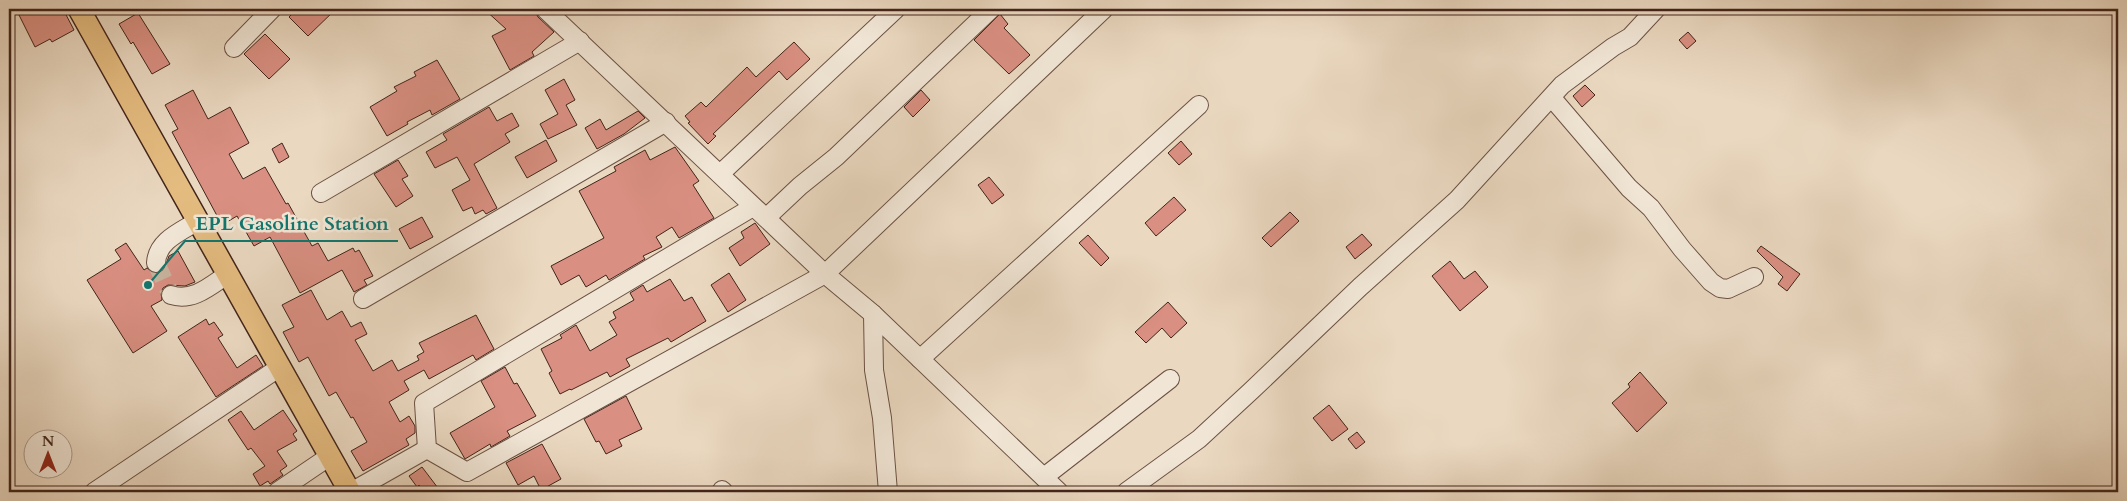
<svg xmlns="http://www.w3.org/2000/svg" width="2127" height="501" font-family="Cardo,serif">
<rect width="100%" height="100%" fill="#ead8c0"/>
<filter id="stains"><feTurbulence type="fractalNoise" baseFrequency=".004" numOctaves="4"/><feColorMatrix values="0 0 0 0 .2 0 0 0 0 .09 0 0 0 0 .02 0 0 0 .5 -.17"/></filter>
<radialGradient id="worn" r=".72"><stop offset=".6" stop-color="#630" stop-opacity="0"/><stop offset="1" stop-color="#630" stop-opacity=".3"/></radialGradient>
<g fill="#d98f81" stroke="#42241a">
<polygon points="16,9 63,9 74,30 52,42 50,39 35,47"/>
<polygon points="297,9 336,9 308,36 289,17"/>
<polygon points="484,9 534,9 538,17 554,32 532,52 534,56 510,70 492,36 506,29"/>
<polygon points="138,13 170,64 152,74 133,42 131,44 119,24"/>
<polygon points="1000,14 1008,24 1004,28 1030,55 1009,74 974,40"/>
<polygon points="1688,32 1696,41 1687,49 1679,40"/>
<polygon points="265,34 290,59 269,79 244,54"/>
<polygon points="794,42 810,59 787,80 779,71 713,134 716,136 708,144 688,123 690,122 685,116 701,102 706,107 747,67 756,77"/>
<polygon points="437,60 460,99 432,115 430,110 407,122 408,124 387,136 370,107 397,91 394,87 416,76 414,72"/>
<polygon points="564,79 575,100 566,105 577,125 548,139 540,124 558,114 545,90"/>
<polygon points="1585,85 1595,95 1582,107 1573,96"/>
<polygon points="193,90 208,119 230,107 249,143 229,154 243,179 265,167 286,204 288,203 312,246 318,243 328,261 353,248 355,252 359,250 373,276 364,280 367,285 354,292 342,270 300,293 270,237 254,246 237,216 222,225 172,132 178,129 165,105"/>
<polygon points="921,90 930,100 913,117 904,107"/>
<polygon points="489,107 497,121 512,113 519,126 505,134 510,142 474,164 497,208 486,214 483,210 475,214 472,207 463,211 452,190 470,180 457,157 435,168 426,152 447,140 443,134"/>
<polygon points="638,111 645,118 624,134 597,149 585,128 600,119 606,130"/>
<polygon points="546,140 557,161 527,178 515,157"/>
<polygon points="1181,141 1192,154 1179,165 1168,153"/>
<polygon points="282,143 289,157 279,163 272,149"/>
<polygon points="675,147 699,181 693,185 714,218 679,238 672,227 656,237 662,247 643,256 645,259 609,280 606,275 586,287 579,275 561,285 551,266 604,238 579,191 616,171 614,167 645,150 650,160"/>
<polygon points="398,160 408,176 402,179 413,196 396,207 374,174"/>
<polygon points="989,177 1004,195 992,204 978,185"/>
<polygon points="1174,197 1186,210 1156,236 1145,223"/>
<polygon points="1290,212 1299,221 1271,247 1262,238"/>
<polygon points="422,217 433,237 410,249 399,229"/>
<polygon points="755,223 770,244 740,266 729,248 744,238 741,232"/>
<polygon points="1362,234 1372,245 1355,259 1346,247"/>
<polygon points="1088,235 1109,258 1101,266 1079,243"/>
<polygon points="126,243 144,270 147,268 155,273 164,270 169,256 178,251 195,282 185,286 168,285 163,288 161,293 162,300 151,306 167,331 133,353 87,280 121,259 115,250"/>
<polygon points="1761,246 1800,274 1787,291 1778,284 1783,277 1757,251"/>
<polygon points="1450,261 1464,279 1475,271 1488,287 1460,311 1432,276"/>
<polygon points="729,273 746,300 728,312 711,285"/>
<polygon points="670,279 684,301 692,297 706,321 671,342 668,338 626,359 630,366 610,377 607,372 571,390 570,389 560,394 549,373 552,371 541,349 562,338 560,335 576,325 590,351 617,335 609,322 616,318 613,312 634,300 630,293 643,285 647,292"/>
<polygon points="311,290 327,320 342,311 351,327 361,322 367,334 355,340 373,371 392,360 398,371 419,360 417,356 424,352 419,343 476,315 494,349 476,360 473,355 429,379 424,370 404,381 409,390 389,402 400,422 409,416 415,426 415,433 406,439 409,445 363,471 351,451 367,442 353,417 351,418 336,392 329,396 308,357 299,362 283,332 294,327 282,305"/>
<polygon points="1168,302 1187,323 1171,338 1162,328 1146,343 1135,332"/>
<polygon points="206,319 209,325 214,322 223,335 218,338 237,368 256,355 263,366 216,397 178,337"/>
<polygon points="505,367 514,384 517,383 536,416 507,431 510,436 491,447 490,444 465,459 450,433 495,407 481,381"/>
<polygon points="1640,372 1667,403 1637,432 1612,403 1630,387 1628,384"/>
<polygon points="626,396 642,429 619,440 622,446 606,454 599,441 596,442 584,419"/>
<polygon points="1329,405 1348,429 1332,441 1313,418"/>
<polygon points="283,410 297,431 293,434 297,440 277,451 287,466 280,471 283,475 270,484 268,481 260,486 253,474 265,466 251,448 248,450 228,420 241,411 254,430"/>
<polygon points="1357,432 1365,442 1356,449 1348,439"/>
<polygon points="542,444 561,479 541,490 534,476 518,485 506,463"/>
<polygon points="422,467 441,492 425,492 419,485 417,487 409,476"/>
</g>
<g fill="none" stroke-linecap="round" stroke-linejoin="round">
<polyline stroke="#c8b49f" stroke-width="18" stroke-dasharray="18 9" stroke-linecap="butt" points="156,263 171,295"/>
<defs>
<g id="minor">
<polyline points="545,9 825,274 873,314 1059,492"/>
<polyline points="234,48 272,9"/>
<polyline points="1552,98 1629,188 1651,208 1682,249 1711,282 1720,288 1728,289 1754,277"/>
<polyline points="720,174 896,9"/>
<polyline points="321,193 580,41"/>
<polyline points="753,207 424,403 427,449 467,472 825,274 1104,9"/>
<polyline points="766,218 800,186 836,157 991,9"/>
<path d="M 156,263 C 157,241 180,232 198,221"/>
<path d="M 171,295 C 193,302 210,286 228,274"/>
<polyline points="363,299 666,122"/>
<polyline points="873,314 874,370 882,418 888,492"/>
<polyline points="920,359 1199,105"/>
<polyline points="1044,477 1170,379"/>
<polyline points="722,490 724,492"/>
<polyline points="94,492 280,367"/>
<polyline points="277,492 330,456"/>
<polyline points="351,492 427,449"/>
<polyline points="1126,492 1199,439 1251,391 1360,287 1457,200 1562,85 1613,47 1630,37 1656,9"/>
</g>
<polyline id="major" points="79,9 350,492"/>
</defs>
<use href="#minor" stroke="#6c5144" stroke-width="20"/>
<use href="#major" stroke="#42241a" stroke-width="24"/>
<use href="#minor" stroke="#f1e6d6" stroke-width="18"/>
<use href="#major" stroke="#e5bc80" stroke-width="21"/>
</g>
<path fill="none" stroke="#0f766e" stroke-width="2" d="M148 285L185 241H398"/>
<circle fill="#0f766e" stroke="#f1e6d6" stroke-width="2" cx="148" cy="285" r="5"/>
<g font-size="20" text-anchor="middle" font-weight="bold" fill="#0f766e" stroke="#f1e6d6" stroke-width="5" stroke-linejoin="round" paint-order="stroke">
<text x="292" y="230">EPL Gasoline Station</text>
</g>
<rect width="2127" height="501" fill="none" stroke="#ead8c0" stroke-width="30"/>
<rect x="10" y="10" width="2107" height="481" fill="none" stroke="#42241a" stroke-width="2.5"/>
<rect x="15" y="15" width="2097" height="471" fill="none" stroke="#42241a"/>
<g transform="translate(48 454)"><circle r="24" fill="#f1e6d6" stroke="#ab988b"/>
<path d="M0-4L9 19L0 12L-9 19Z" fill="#8f2418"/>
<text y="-8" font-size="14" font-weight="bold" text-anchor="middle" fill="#42241a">N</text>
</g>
<rect width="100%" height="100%" filter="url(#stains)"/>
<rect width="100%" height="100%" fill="url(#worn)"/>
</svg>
